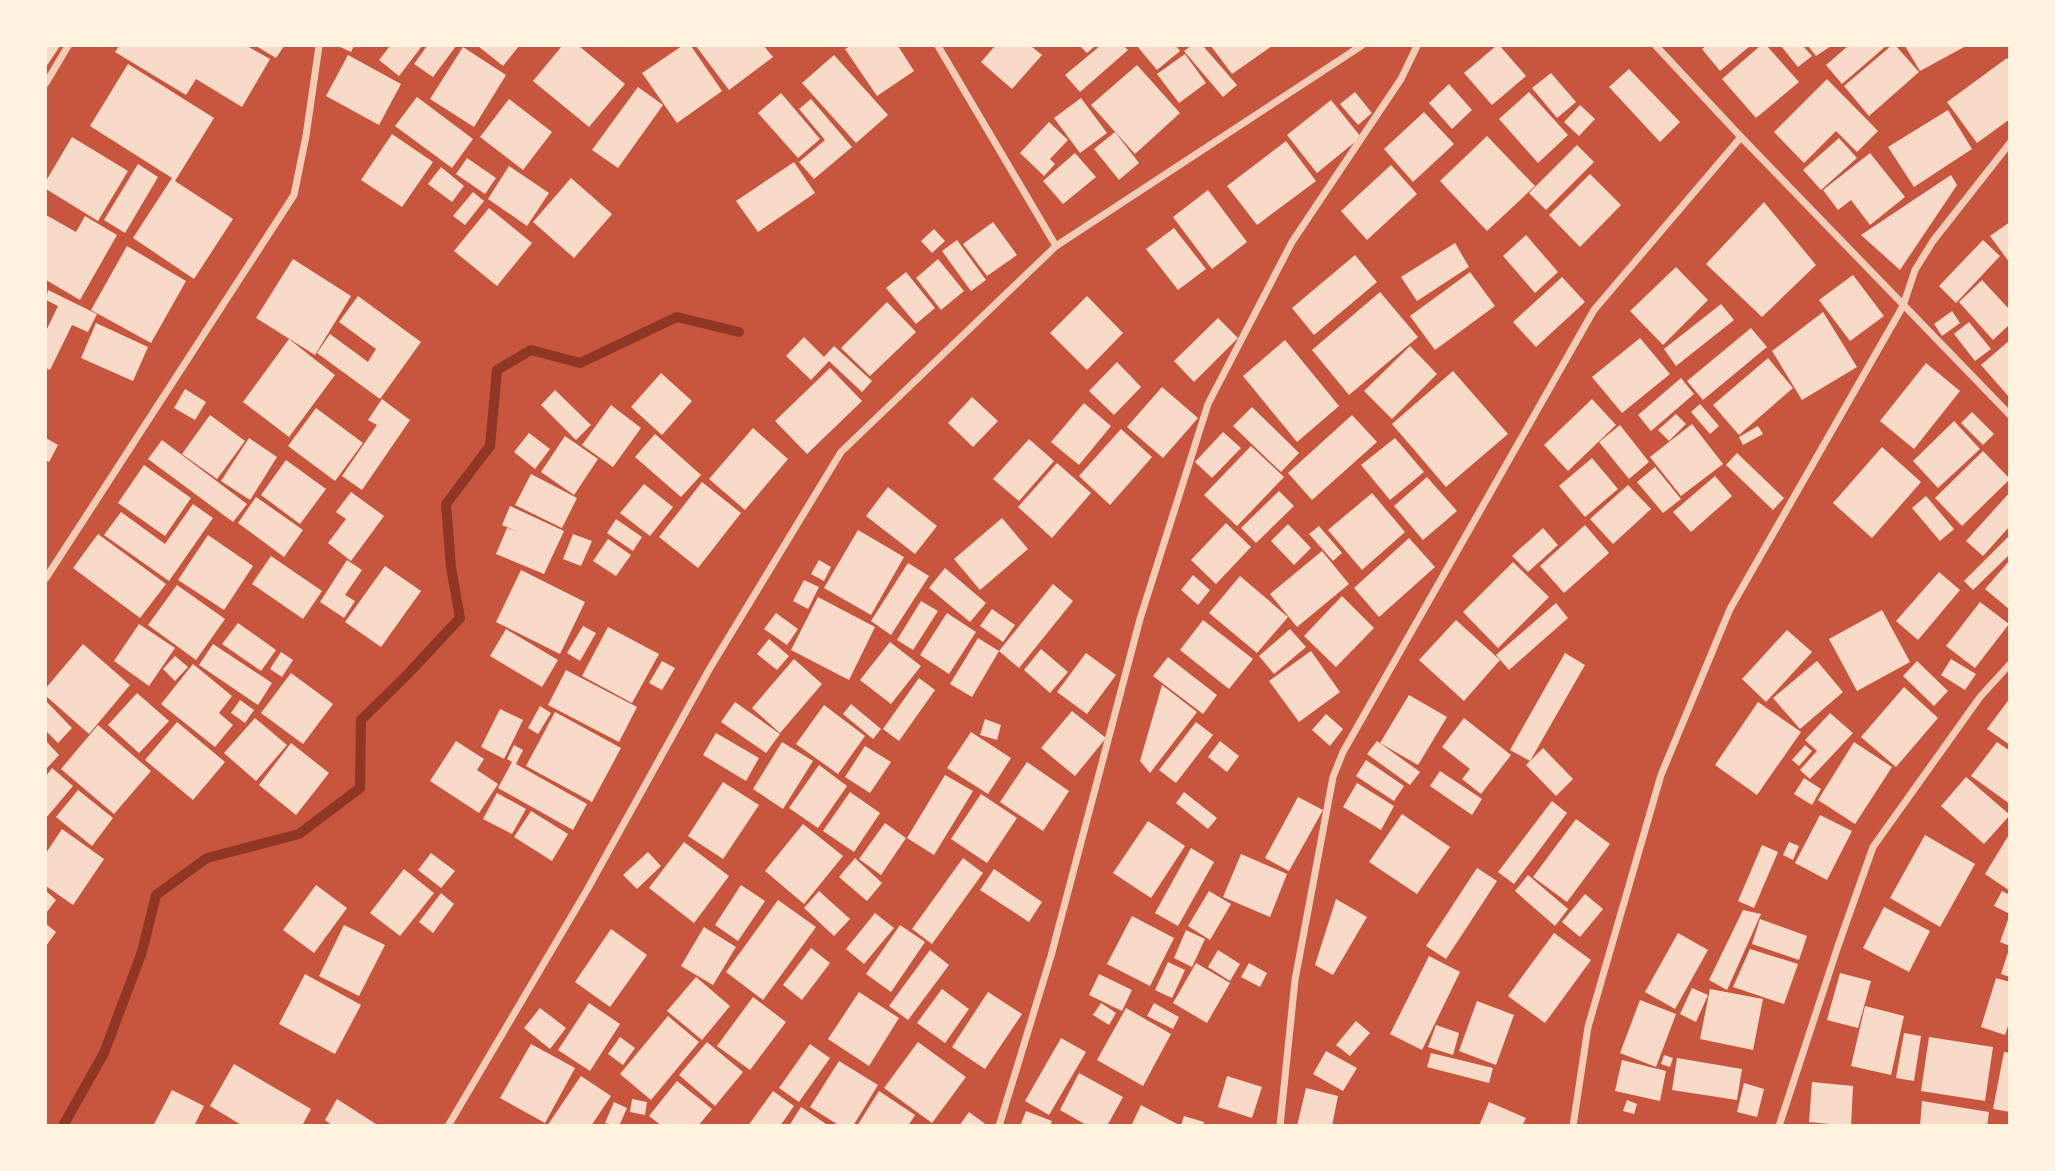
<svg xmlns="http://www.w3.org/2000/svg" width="2055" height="1171" font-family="'PT Sans Narrow',sans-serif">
<rect width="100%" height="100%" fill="#c8553d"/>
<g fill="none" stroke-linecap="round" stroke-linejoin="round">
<polyline stroke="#8f3625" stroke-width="10" points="63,1126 104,1053 142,952 156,895 207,858 299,834 360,788 361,720 407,675 460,618 451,567 446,504 490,446 497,370 531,350 580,363 677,317 739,332"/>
</g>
<g fill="#f7dbc8">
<polygon points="46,46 60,46 46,67"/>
<polygon points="119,46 247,46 270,59 242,107 196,79 186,95 115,52"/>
<polygon points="256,46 284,46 276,58"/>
<polygon points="338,46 354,46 351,52"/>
<polygon points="390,46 422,46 399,76 379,60"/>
<polygon points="427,46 456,46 433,77 414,64"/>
<polygon points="478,46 519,46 503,66"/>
<polygon points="562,46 579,46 625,84 589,127 533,81"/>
<polygon points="682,46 691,46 722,91 677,123 642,73"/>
<polygon points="696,46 764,46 773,57 729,90"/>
<polygon points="850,46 898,46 914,71 877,96 845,49"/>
<polygon points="995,46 1031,46 1042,55 1012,89 981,62"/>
<polygon points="1080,46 1095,46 1087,53"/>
<polygon points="1100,46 1124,46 1128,50 1080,92 1065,75"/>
<polygon points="1137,46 1176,46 1180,51 1157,70"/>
<polygon points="1191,46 1203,46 1237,85 1223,97 1184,51"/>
<polygon points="1211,46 1272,46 1232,74"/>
<polygon points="1496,46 1500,46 1526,76 1492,105 1464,73"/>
<polygon points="1706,46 1750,46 1720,71 1702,49"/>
<polygon points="1760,46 1767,46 1799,82 1756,118 1722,79"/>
<polygon points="1781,46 1803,46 1812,56 1798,67"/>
<polygon points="1808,46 1831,46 1816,56"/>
<polygon points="1848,46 1886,46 1842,84 1826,65"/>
<polygon points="1891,46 1896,46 1919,72 1869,116 1844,86"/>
<polygon points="1905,46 1966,46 1920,71"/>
<polygon points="463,47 506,75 474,127 430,99"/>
<polygon points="1185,54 1206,83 1179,103 1157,74"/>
<polygon points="348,55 401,84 379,125 326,96"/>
<polygon points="834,55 888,115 856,143 802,83"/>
<polygon points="2007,58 2010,62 2010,119 1977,143 1947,102"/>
<polygon points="128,64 214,118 175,181 233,219 194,279 133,238 172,178 90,126"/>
<polygon points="1137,65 1180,113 1135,154 1091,105"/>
<polygon points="1629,69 1680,122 1660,142 1609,87"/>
<polygon points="1551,73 1576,102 1557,118 1532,88"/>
<polygon points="1827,79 1878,131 1857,152 1836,131 1804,163 1774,132"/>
<polygon points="1449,84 1472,110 1452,129 1429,103"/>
<polygon points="638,87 663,105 618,168 592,150"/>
<polygon points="1355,92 1372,113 1358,125 1340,104"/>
<polygon points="1529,92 1568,135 1538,163 1499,119"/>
<polygon points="781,93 820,139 798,158 758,113"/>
<polygon points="417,97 473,139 452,168 395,126"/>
<polygon points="1081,98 1107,133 1080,153 1054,118"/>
<polygon points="509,99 552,132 523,170 480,137"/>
<polygon points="811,99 852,147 814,179 799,162 825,140 799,109"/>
<polygon points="1331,100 1361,137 1317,173 1287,135"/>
<polygon points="1580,105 1595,119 1579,136 1564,122"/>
<polygon points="1948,110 1972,149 1914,187 1888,147"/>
<polygon points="1424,112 1454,144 1413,182 1384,149"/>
<polygon points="1049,122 1068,140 1050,159 1055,164 1044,176 1020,153"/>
<polygon points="1115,132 1139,163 1119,180 1094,149"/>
<polygon points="392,134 433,162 402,207 361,180"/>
<polygon points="1487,136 1535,186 1487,231 1440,181"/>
<polygon points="72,137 128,171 98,221 46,189 46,181"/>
<polygon points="1839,138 1857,158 1821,190 1803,170"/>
<polygon points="1286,141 1316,181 1257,225 1227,186"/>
<polygon points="1577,145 1594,162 1546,210 1529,193"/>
<polygon points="1075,153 1096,177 1063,204 1043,181"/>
<polygon points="1870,153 1905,197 1870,225 1851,200 1838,210 1823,190"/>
<polygon points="467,158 496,178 485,194 456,174"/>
<polygon points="794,162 815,193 758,232 736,201"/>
<polygon points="138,164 158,177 125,233 104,220"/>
<polygon points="1391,165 1417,194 1367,240 1341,211"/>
<polygon points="509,166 549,193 527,226 488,199"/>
<polygon points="441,167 464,186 452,202 428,184"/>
<polygon points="1590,174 1621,205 1580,247 1549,215"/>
<polygon points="1951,175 1957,185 1900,270 1861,235"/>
<polygon points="571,178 612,214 574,258 533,222"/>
<polygon points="1208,190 1247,242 1212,269 1173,217"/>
<polygon points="473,192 484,201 465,225 453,216"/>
<polygon points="1764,202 1816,265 1762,317 1706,264"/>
<polygon points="489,208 532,243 497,286 454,251"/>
<polygon points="46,215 76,232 85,216 117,235 80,300 46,280"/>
<polygon points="993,222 1017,255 987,276 963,244"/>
<polygon points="2010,222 2010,263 1990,236"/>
<polygon points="1174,228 1206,269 1178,290 1146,249"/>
<polygon points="934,229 945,241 932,253 921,241"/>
<polygon points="1526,235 1558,272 1535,293 1503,256"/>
<polygon points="957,240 986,280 971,291 942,251"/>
<polygon points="1983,240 2000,256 1956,303 1939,286"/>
<polygon points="1455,243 1469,267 1417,301 1401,277"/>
<polygon points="127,246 186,281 151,343 91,310"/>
<polygon points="1355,255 1377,282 1314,335 1292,308"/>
<polygon points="293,259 351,296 315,355 256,318"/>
<polygon points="938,259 964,291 941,310 916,278"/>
<polygon points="1676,267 1708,300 1663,345 1630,311"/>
<polygon points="906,272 935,308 916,324 886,288"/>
<polygon points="1470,272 1495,306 1435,350 1410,316"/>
<polygon points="1853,275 1884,316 1850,341 1819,300"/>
<polygon points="1562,277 1585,302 1536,347 1513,322"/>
<polygon points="1982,280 2010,310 2010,324 1993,340 1959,302"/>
<polygon points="48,290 97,314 88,332 72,325 50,370 46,368 46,331 58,306 46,300"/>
<polygon points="1380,292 1418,337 1349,395 1312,350"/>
<polygon points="358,296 421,342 380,399 317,353 330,334 368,362 376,349 339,322"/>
<polygon points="1087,296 1123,333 1087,370 1050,333"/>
<polygon points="887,302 916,332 870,376 841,348"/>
<polygon points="1721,304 1734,320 1676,366 1664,349"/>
<polygon points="1952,311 1960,323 1942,336 1934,324"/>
<polygon points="1823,312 1857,367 1802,400 1772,351"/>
<polygon points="1218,318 1238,338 1194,382 1174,361"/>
<polygon points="1969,322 1991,349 1975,361 1954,334"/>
<polygon points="96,323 148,347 133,381 81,358"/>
<polygon points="1751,328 1767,347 1703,400 1687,381"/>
<polygon points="804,337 824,357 834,346 872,381 862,392 829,361 811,380 786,356"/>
<polygon points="1640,338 1670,374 1622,413 1592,377"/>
<polygon points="289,339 313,358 312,359 313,358 335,375 289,437 243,402"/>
<polygon points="1285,340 1339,406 1297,442 1243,376"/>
<polygon points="2010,340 2010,398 1981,365"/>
<polygon points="1410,346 1437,374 1392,419 1364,391"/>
<polygon points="1768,358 1793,388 1739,435 1713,405"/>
<polygon points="1117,362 1141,387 1114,415 1089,391"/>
<polygon points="1926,363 1960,391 1914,449 1880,421"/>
<polygon points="830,368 862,401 807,454 775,421"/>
<polygon points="1453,371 1508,434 1446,487 1392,424"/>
<polygon points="661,373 692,401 662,435 631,407"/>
<polygon points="1681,378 1694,394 1651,431 1638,415"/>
<polygon points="1162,387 1198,418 1163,458 1127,427"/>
<polygon points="185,389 206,402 195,420 174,408"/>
<polygon points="555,390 591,425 576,440 541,405"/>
<polygon points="972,397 998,421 973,447 948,423"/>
<polygon points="382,399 410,420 362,490 342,476 377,425 368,420"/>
<polygon points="1592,399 1616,425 1568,471 1544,445"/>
<polygon points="1084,403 1111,426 1079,465 1051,442"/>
<polygon points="1700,404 1719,426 1710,434 1691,412"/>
<polygon points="611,405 641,428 613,467 582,445"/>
<polygon points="1252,407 1299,453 1281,472 1233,426"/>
<polygon points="316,408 363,443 335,481 288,446"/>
<polygon points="1972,412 1994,434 1983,445 1961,423"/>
<polygon points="1676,414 1686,424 1669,441 1658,430"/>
<polygon points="210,415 245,441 217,479 182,454"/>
<polygon points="1352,415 1377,442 1312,500 1288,473"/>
<polygon points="1954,421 1980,449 1938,488 1913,461"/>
<polygon points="1692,424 1723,464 1681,496 1650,457"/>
<polygon points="1620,425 1649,462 1629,479 1599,442"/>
<polygon points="1758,426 1763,434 1743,445 1739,437"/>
<polygon points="753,428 788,459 745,510 709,479"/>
<polygon points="1121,429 1152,457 1110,505 1079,476"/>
<polygon points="1223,432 1241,448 1212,478 1195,462"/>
<polygon points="529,433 550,449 535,469 514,452"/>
<polygon points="655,434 701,475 681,497 635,457"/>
<polygon points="565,436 598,459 574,495 541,472"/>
<polygon points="46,438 58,445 49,462 46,460"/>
<polygon points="249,438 277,457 250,500 221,481"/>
<polygon points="1395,438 1424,472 1390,500 1361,465"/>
<polygon points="1029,439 1054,461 1019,501 993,479"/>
<polygon points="162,440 247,504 233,522 148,459"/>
<polygon points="1251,446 1284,477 1237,526 1204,495"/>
<polygon points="1882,447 1921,482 1872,538 1833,503"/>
<polygon points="1983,451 2010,479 1962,526 1935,498"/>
<polygon points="1737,453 1784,498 1773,510 1726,465"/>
<polygon points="1592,458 1618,489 1585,517 1559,486"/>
<polygon points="286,460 326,489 300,524 261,495"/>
<polygon points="1057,463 1091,493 1052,538 1018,507"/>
<polygon points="144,465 191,498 165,536 118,503"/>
<polygon points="1655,467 1681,499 1663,513 1637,482"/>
<polygon points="531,474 577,498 562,528 515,505"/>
<polygon points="1715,476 1732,496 1691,532 1673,512"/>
<polygon points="1427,477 1457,511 1423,540 1394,506"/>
<polygon points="702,482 741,513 698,568 659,537"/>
<polygon points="644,484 673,507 650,536 620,513"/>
<polygon points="1628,485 1651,509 1613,544 1590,519"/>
<polygon points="888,487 937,526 915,554 866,516"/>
<polygon points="1279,491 1294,506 1256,543 1241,528"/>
<polygon points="351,492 384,516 351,561 328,543 346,519 336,512"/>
<polygon points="2010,492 2010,526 1983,556 1966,541"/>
<polygon points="1372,493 1405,532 1362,570 1328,530"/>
<polygon points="1926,496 1954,529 1940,541 1912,508"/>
<polygon points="256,497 303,530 284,557 238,523"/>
<polygon points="193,504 213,518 169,581 104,535 121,512 165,544"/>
<polygon points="510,506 564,531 544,574 496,554 507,528 518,532 502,525"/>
<polygon points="1002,518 1028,549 980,590 954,559"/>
<polygon points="616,519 642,537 633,551 607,533"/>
<polygon points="1226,523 1251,547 1216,584 1191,560"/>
<polygon points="1288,524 1311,548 1294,565 1271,541"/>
<polygon points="1585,525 1609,553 1564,593 1540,566"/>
<polygon points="1319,526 1342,553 1333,561 1309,534"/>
<polygon points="1543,528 1558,545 1528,572 1512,556"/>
<polygon points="858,530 904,557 871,615 824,588"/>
<polygon points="98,534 166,584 140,618 73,568"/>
<polygon points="573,534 592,541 581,566 563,559"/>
<polygon points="208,535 253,566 224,610 178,580"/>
<polygon points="2010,535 2010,554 1973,590 1964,581"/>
<polygon points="1409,538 1435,567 1379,617 1354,588"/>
<polygon points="608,539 631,555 616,576 593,561"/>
<polygon points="1322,551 1349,584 1297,627 1270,594"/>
<polygon points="271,556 322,591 303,619 252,584"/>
<polygon points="347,560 362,570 345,595 355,601 344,618 320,602"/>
<polygon points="819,560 831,567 824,581 811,574"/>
<polygon points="2010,560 2010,610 1985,589"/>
<polygon points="1513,562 1549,597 1498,648 1463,612"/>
<polygon points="908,563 929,576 891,635 871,621"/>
<polygon points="385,566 421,591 381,647 345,622"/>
<polygon points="945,568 986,603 970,622 929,588"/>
<polygon points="521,570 585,602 560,654 496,622"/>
<polygon points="1939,572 1960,590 1918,640 1896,621"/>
<polygon points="1193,575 1210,590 1198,605 1181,590"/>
<polygon points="1240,576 1288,617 1257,653 1209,613"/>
<polygon points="804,580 819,587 808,609 793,601"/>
<polygon points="1053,584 1073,601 1019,668 999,651"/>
<polygon points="177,585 225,619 196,660 148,625"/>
<polygon points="1342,596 1374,628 1336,667 1304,636"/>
<polygon points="818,597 875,627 849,680 791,650"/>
<polygon points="921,601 938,611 913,650 897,640"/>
<polygon points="1980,602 2009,624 1975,668 1946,646"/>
<polygon points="1556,603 1568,618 1509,670 1496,655"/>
<polygon points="992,609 1015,625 1003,642 980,626"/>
<polygon points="1882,610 1910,662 1857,691 1829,639"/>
<polygon points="776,613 798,629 787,645 764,629"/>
<polygon points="947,613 976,632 949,674 920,655"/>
<polygon points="1203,620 1253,659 1229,689 1180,650"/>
<polygon points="1456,620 1500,660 1464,701 1419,660"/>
<polygon points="238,623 276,650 261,671 222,644"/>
<polygon points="139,624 175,648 149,686 114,661"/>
<polygon points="583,626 596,633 580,661 567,653"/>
<polygon points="608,627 659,654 632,703 582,676"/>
<polygon points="506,629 558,660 542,687 490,656"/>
<polygon points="1290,629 1306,647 1274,674 1259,656"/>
<polygon points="1787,630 1812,652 1766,702 1742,679"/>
<polygon points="978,638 999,651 972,697 950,684"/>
<polygon points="769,639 789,656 777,670 757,654"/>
<polygon points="890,642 921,666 891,704 860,680"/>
<polygon points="83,644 130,685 89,734 46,696 46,688"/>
<polygon points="213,644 272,683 258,705 199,665"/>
<polygon points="1041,649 1068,672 1050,693 1024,670"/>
<polygon points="1311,651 1340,692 1299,722 1269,681"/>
<polygon points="281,652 293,660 282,677 270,669"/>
<polygon points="1086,653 1116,675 1087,714 1057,692"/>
<polygon points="1565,653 1585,665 1530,761 1543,748 1573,779 1556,796 1526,765 1530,761 1510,750"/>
<polygon points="175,656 188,667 175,681 163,669"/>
<polygon points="1168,657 1217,695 1203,714 1153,676"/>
<polygon points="794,659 822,684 780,733 752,708"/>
<polygon points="1951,659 1976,674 1965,690 1941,675"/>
<polygon points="662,661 675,668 662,690 649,683"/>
<polygon points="1817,661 1843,692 1800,729 1773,698"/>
<polygon points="1917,661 1948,691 1934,706 1903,676"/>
<polygon points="193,664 232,696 219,713 233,725 215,747 161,704"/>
<polygon points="566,670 637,707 619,742 548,705"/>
<polygon points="291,673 333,704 303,744 261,713"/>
<polygon points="919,678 935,690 899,741 883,729"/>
<polygon points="1162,685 1197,712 1150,773 1140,761"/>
<polygon points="1904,687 1938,718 1896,767 1861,737"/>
<polygon points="137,693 169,721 139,753 108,725"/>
<polygon points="1409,695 1447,717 1418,765 1380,743"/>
<polygon points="2010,698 2010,745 1987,729"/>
<polygon points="240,700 254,710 245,723 231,713"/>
<polygon points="46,701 72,728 58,743 46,731"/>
<polygon points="735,702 780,734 766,753 721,722"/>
<polygon points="1758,702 1801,732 1757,795 1715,765"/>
<polygon points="851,704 881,729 873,739 843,714"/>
<polygon points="824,705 865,736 838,774 796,744"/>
<polygon points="540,706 551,713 538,734 528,728"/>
<polygon points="500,709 523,720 504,759 481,747"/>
<polygon points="1072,711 1106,738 1075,776 1041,748"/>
<polygon points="555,712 621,748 592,802 526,766"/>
<polygon points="1830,713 1853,733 1810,779 1800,770 1817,751 1805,740"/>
<polygon points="1326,714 1343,729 1330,746 1312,730"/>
<polygon points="255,718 287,745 256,781 224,753"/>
<polygon points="1464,718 1511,755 1481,794 1462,779 1470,769 1442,747"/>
<polygon points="985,719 1001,725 997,740 980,735"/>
<polygon points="177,722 225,762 193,800 145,760"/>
<polygon points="1196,722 1213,735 1176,783 1159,770"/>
<polygon points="98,725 151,771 114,814 61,769"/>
<polygon points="971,732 1011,758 988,794 947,768"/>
<polygon points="716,733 759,758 746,781 703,755"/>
<polygon points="46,741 59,755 46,769"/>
<polygon points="456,741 484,759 477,770 498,784 479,813 430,781"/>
<polygon points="1220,741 1239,756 1227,772 1208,757"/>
<polygon points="1377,741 1420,772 1410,785 1367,754"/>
<polygon points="782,742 813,761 783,809 753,789"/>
<polygon points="1854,742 1892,767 1855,824 1818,800"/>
<polygon points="1997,742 2010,751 2010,804 1971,776"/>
<polygon points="291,743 329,773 296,815 259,785"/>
<polygon points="514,745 523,750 516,764 587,804 573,830 498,788 512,762 507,759"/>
<polygon points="1805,745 1812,751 1799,766 1792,760"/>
<polygon points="865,746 891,762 870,793 845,777"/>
<polygon points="1366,760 1404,786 1394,801 1356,776"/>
<polygon points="1027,762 1069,791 1043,831 1000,802"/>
<polygon points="819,765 847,786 818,828 789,808"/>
<polygon points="52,768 73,786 46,818 46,776"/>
<polygon points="1440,771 1482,799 1472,815 1430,786"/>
<polygon points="945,775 973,791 934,855 907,838"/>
<polygon points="1966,777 2010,815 1984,844 1941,806"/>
<polygon points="1804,778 1821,789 1812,805 1794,794"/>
<polygon points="723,782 759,805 723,859 688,836"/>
<polygon points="1357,783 1394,806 1381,830 1343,807"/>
<polygon points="78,790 113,818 92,846 56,817"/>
<polygon points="850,792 880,813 854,852 823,831"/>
<polygon points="1184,792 1217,818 1208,829 1176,803"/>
<polygon points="497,793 526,809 512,834 483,819"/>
<polygon points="981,794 1017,818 987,863 951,839"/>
<polygon points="1298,797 1323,810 1289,871 1265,858"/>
<polygon points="1552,801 1567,813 1514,884 1498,872"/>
<polygon points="531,811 568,834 552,861 514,837"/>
<polygon points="1402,814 1450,847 1417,894 1369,862"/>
<polygon points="1820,815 1852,831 1827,880 1795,863"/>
<polygon points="1576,819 1610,844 1567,902 1533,877"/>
<polygon points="1148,821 1185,846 1151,898 1113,873"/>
<polygon points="885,823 906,838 881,875 859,859"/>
<polygon points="803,824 843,856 804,904 765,871"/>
<polygon points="62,829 104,859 73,905 46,886 46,853"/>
<polygon points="2010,833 2010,891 1985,874"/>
<polygon points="1925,835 1975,864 1940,927 1890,898"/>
<polygon points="684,842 729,876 694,923 649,888"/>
<polygon points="1789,842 1799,846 1793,860 1783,855"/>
<polygon points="1762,845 1778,852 1754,908 1738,901"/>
<polygon points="1191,848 1214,862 1178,926 1155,913"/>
<polygon points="648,852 661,866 637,889 623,875"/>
<polygon points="431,853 455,871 441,888 418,870"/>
<polygon points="1241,854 1287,874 1270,917 1223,897"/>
<polygon points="855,858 882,883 867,901 839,877"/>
<polygon points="963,858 983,873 932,944 912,929"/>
<polygon points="1477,868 1497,881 1446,959 1426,946"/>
<polygon points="404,869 434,893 400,936 370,913"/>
<polygon points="994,869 1042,902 1029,922 980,890"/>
<polygon points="1528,875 1568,909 1555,926 1515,891"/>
<polygon points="316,885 347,908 314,953 283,930"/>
<polygon points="741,885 765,901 738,941 715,925"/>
<polygon points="46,891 56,900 46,913"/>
<polygon points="819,891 850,919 834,936 804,908"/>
<polygon points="1209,891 1231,904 1210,940 1188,926"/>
<polygon points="2002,891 2010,895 2010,914 1994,906"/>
<polygon points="441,893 454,904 433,933 419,922"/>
<polygon points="1585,894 1603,909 1580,937 1562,922"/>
<polygon points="1336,899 1367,917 1333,975 1315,965"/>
<polygon points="778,900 816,927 763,1000 726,972"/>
<polygon points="1884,907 1930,931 1909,972 1863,948"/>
<polygon points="1743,910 1761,914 1727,990 1709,980"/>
<polygon points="875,913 894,928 864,964 846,949"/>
<polygon points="1132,916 1174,938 1150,986 1107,964"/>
<polygon points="2009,917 2010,917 2010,946 2000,942"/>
<polygon points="1760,919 1807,936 1799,960 1752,944"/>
<polygon points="46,924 56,932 46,946"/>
<polygon points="344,925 385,945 359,996 319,976"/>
<polygon points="900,925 925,942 891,992 866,974"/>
<polygon points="704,927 736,947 713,985 681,966"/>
<polygon points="611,929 647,955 610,1007 575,982"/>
<polygon points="1186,930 1205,939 1192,967 1174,958"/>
<polygon points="1554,933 1591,960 1545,1023 1508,996"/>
<polygon points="1678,933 1708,950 1675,1009 1645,992"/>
<polygon points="811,948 830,963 802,1000 783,985"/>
<polygon points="1750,949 1798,964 1784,1004 1733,987"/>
<polygon points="2009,949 2010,949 2010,977 2001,974"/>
<polygon points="930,950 949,965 908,1020 889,1006"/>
<polygon points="1218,950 1240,964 1230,981 1208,967"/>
<polygon points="1429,956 1460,972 1422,1050 1390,1034"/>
<polygon points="1168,962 1185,970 1172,998 1155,990"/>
<polygon points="1196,963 1230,983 1207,1023 1173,1003"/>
<polygon points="1249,963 1267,973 1260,987 1241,977"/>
<polygon points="1840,973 1871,981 1858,1028 1827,1020"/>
<polygon points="305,974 361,1005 335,1054 279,1024"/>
<polygon points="1099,974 1132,990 1122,1011 1089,995"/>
<polygon points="696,977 730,1006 702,1040 667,1011"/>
<polygon points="1996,978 2010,982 2010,1020 2005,1035 1981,1027"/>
<polygon points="1692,988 1708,995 1696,1022 1680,1014"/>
<polygon points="942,989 969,1009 945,1043 917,1023"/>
<polygon points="1710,989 1763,999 1753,1050 1700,1039"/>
<polygon points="859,992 899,1018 869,1066 828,1039"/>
<polygon points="988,992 1022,1014 985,1069 952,1047"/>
<polygon points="753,997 786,1022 750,1070 717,1046"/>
<polygon points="1640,1000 1676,1014 1656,1067 1620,1053"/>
<polygon points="1477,1001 1514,1015 1496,1065 1459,1051"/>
<polygon points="589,1003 620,1024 590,1071 558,1050"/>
<polygon points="1101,1003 1116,1013 1109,1025 1093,1015"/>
<polygon points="1154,1003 1179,1017 1173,1029 1147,1016"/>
<polygon points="1865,1006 1904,1016 1891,1075 1851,1066"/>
<polygon points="540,1008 566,1028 550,1049 524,1028"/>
<polygon points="1126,1008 1171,1034 1143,1086 1097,1060"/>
<polygon points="668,1016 699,1042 651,1100 620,1074"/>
<polygon points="1356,1021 1370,1033 1350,1056 1336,1045"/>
<polygon points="1436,1025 1459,1033 1453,1055 1428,1047"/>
<polygon points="1904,1033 1921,1036 1914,1081 1896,1078"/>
<polygon points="620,1037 635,1048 623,1065 608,1054"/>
<polygon points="1929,1037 1993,1047 1985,1101 1921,1091"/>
<polygon points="1061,1038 1086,1052 1049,1115 1025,1101"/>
<polygon points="707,1042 743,1072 715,1106 679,1075"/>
<polygon points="918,1042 966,1077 932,1123 884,1088"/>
<polygon points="531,1044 575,1068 545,1123 500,1098"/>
<polygon points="810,1044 830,1058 799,1102 779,1088"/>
<polygon points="1326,1051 1357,1068 1343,1091 1313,1074"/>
<polygon points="2004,1052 2010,1053 2010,1112 1993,1109"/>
<polygon points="1431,1053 1493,1068 1489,1083 1427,1067"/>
<polygon points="1664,1055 1673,1058 1670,1067 1661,1064"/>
<polygon points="1677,1058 1742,1069 1737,1100 1672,1090"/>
<polygon points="1622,1060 1666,1071 1660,1101 1615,1091"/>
<polygon points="839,1061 878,1085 853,1126 840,1126 810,1107"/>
<polygon points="234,1064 311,1109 302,1126 243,1126 210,1106"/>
<polygon points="1079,1073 1123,1097 1107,1126 1088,1126 1060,1110"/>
<polygon points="581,1076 611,1096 591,1126 547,1126"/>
<polygon points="1227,1076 1262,1087 1252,1118 1218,1107"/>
<polygon points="677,1081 712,1109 698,1126 662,1126 649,1116"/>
<polygon points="1812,1082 1853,1086 1851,1126 1809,1122"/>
<polygon points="1744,1083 1764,1089 1757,1117 1737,1112"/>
<polygon points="1306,1088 1338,1096 1332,1126 1297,1126"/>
<polygon points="172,1090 204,1106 194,1126 153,1126"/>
<polygon points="773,1091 794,1106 780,1126 748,1126"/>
<polygon points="879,1091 915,1115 908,1126 857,1126"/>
<polygon points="337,1099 379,1126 333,1126 325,1120"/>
<polygon points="632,1099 647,1102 645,1115 630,1112"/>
<polygon points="1627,1100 1637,1104 1634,1114 1623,1111"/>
<polygon points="1922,1101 1989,1112 1987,1126 1920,1126"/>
<polygon points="614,1102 627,1108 619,1126 605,1123"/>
<polygon points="1489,1102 1526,1118 1522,1126 1479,1126"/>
<polygon points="1141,1105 1181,1126 1131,1126"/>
<polygon points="801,1107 829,1126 789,1126"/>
<polygon points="1026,1111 1052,1121 1050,1126 1020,1126"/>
<polygon points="969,1112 988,1126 959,1126"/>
<polygon points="1184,1116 1204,1122 1203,1126 1181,1126"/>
</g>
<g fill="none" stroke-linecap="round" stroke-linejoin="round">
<g stroke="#f1ccb7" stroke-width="7">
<polyline points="938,46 1056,246"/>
<polyline points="1656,46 1741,137 2010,415"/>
<polyline points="46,83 68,46"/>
<polyline points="46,578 294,195 306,136 319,46"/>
<polyline points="448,1126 587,890 710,668 841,452 1056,246 1361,46"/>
<polyline points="999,1126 1051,956 1140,619 1208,404 1292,242 1401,79 1417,46"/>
<polyline points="1280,1126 1295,980 1333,777 1343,752 1594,310 1741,137"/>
<polyline points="1573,1126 1588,1027 1661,775 1730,609 1903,306 1915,270 1933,241 2010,143"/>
<polyline points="1779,1126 1838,946 1873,847 1980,697 2010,664"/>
</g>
</g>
<rect width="2055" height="1171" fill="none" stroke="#fff3e0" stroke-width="94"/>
</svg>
